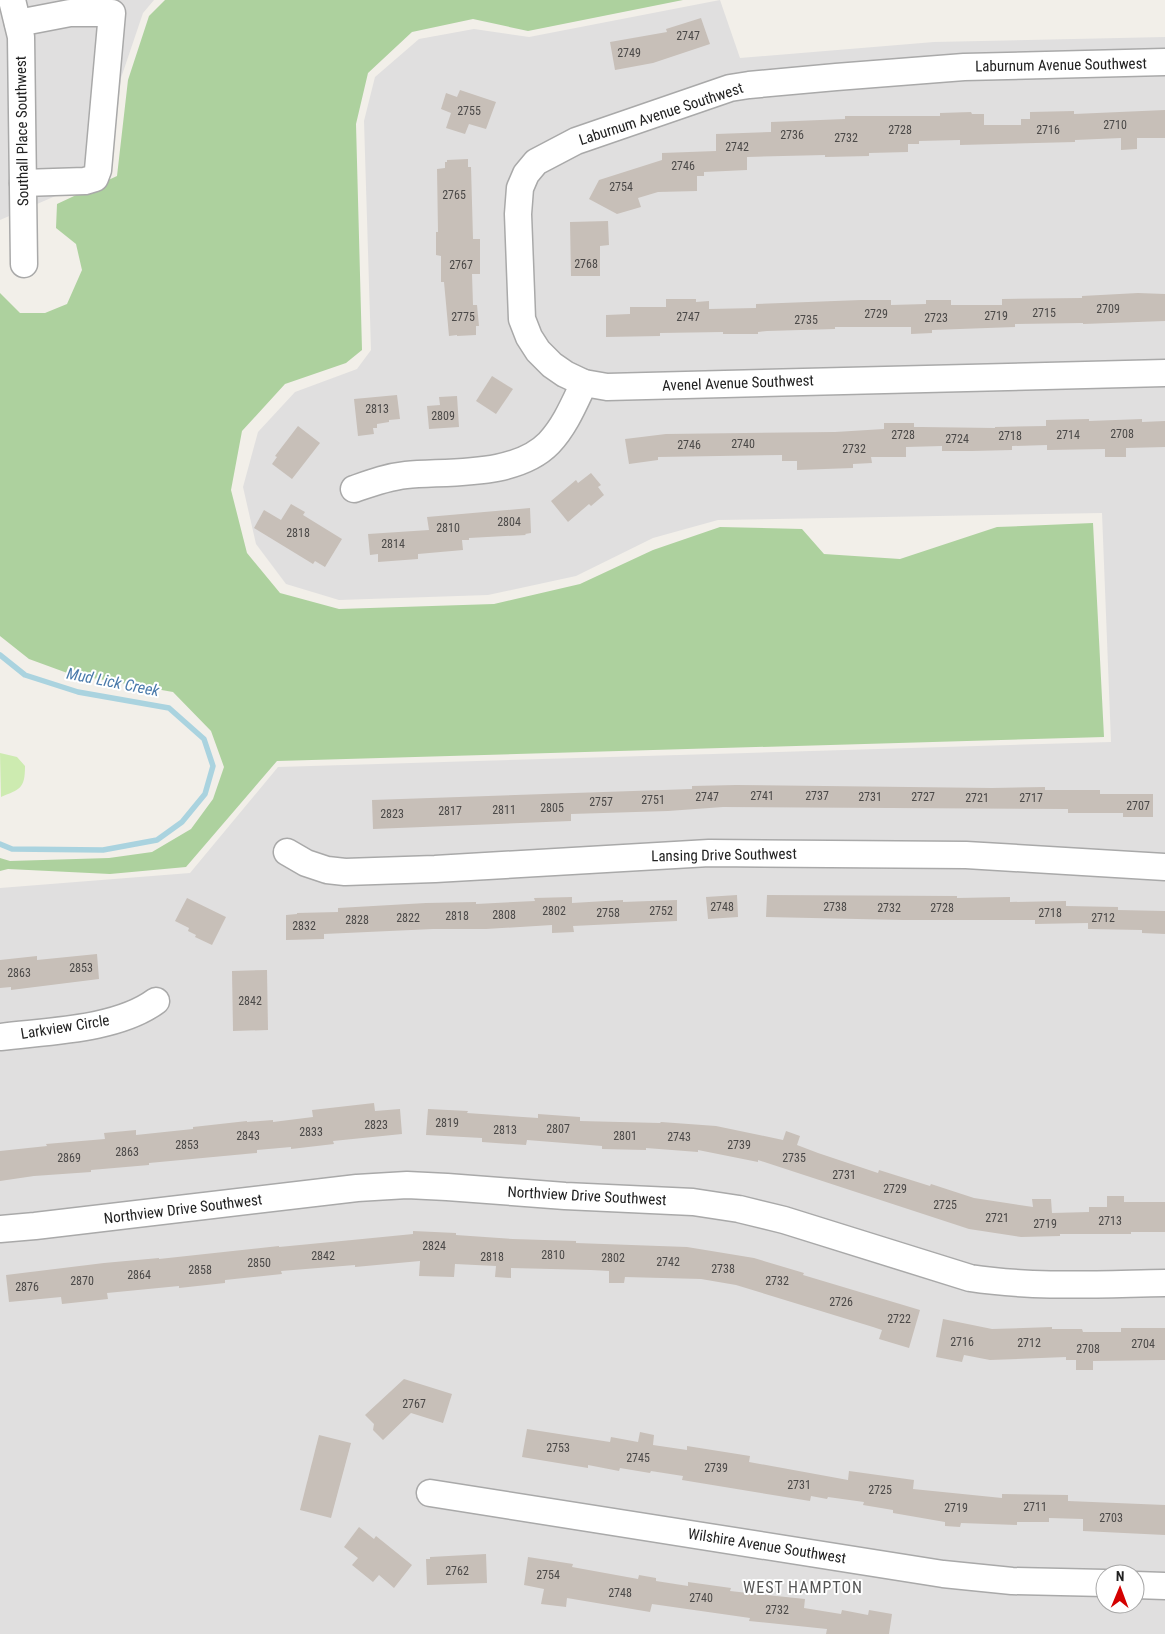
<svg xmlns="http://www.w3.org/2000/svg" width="1165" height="1634" font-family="'Roboto Condensed',sans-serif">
<rect width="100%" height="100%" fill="#f2efe9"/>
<g fill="#e0dfdf" fill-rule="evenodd">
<polygon points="0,0 154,0 143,13 121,78 111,172 0,220"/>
<path d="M 720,0 L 740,58 L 934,42 L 1165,37 L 1165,1634 L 0,1634 L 0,888 L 190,873 L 278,767 L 1111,742 L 1102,513 L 718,520 L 653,538 L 576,576 L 488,595 L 339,600 L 286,584 L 256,544 L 243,487 L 258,432 L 295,392 L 357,369 L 371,350 L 364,121 L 375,77 L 419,39 L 474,29 L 529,37 ZM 1105,1574 L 1135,1574 L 1135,1604 L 1105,1604 Z"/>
</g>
<path fill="#cdebb0" d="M 0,753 L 17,757 L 25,766 C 25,789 20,789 1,797 Z"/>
<polygon fill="#add19e" points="165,0 683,0 528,31 473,19 412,32 368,73 356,124 362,350 346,363 285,384 242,431 231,490 247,553 280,593 339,609 494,604 580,584 653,550 720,527 802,529 824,554 900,559 997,527 1093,523 1104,737 277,761 186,867 110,874 8,869 0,871 0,858 10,861 109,858 152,852 191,829 213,799 224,767 211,731 173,692 70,674 29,659 0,636 0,293 20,313 45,313 67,304 82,270 76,244 56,228 57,204 117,176 128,80 149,16"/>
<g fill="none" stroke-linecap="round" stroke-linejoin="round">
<polyline stroke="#aad3df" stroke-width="5.5" points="0,655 25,675 78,692 169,708 204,739 213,766 205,794 182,822 157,840 103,850 12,849 0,844"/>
</g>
<g fill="#c7bfb8">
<polygon points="701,18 710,44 653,63 615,70 610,42 667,32 666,29"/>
<polygon points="460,90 496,102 486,129 469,124 465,134 446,128 451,113 441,109 446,93 457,97"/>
<polygon points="1165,110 1165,138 1137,138 1137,149 1121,150 1121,138 1075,140 1075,142 960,145 960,140 919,141 919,144 908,144 908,152 869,153 869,156 825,157 825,155 747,157 747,170 704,172 704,176 697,176 697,191 658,192 638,198 641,207 617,214 589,199 599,180 662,160 662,153 716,151 716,134 771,132 771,122 845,119 845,116 940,116 940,113 971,112 972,114 984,114 984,125 1021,125 1021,119 1030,119 1030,112 1074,111 1074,114"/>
<polygon points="468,159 468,167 471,167 473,239 480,239 480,274 472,274 473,305 477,305 479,326 476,326 476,335 457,336 457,335 449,336 444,282 441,282 441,256 436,255 436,232 438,232 437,169 445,168 445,162 447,162 447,160"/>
<polygon points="608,221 609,245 600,246 600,276 571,276 570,222"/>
<polygon points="1138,293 1165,294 1165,321 1083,324 1083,323 1015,324 1015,327 932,330 932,333 911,334 911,327 835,327 835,329 767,331 758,332 758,334 723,334 723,332 660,333 660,336 606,337 606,315 630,314 630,307 666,307 666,299 696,299 696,302 709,301 709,309 756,308 756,304 861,300 891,300 891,305 926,304 926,300 951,300 951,305 1002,305 1002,299 1082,298 1082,296"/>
<polygon points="492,376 513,389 496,414 476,401"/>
<polygon points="397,395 400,419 389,420 389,422 377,424 377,428 373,428 374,434 358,436 354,399"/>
<polygon points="457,396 459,427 429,429 427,406 440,405 439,397"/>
<polygon points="1089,419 1089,421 1142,419 1142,422 1165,421 1165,447 1126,448 1126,457 1105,457 1105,449 1047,450 1047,445 1012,446 1012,450 972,451 942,451 942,446 906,447 906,457 871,457 872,463 853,464 853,468 797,470 797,461 782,461 782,455 658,457 658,460 629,464 625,439 666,434 835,432 884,429 884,423 914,423 914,427 922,427 995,428 995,427 1046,426 1046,420"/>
<polygon points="298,426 320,443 292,479 272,464 277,457 275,456"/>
<polygon points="591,473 601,485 598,487 604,495 591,506 589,504 568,522 551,501 576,480 578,483"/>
<polygon points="291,504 305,512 303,515 342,539 325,567 315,561 313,564 254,528 264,510 281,520"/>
<polygon points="530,508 531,533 525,534 526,535 469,538 469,540 462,540 463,550 418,554 418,559 378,562 378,554 370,555 368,534 429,530 427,517"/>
<polygon points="736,785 992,788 1045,787 1045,790 1100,790 1100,794 1153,794 1153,817 1123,817 1123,813 1068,813 1068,809 723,807 668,811 571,814 571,821 373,829 372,800 692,789 692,786"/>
<polygon points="737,895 738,917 708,919 706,897"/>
<polygon points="767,895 957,896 957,898 1010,897 1010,902 1066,901 1066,906 1118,907 1118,910 1165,911 1165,934 1142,933 1142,930 1088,929 1088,923 1035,924 1035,920 903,920 766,917"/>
<polygon points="572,897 572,903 623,900 623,902 677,900 677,921 573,926 574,932 552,933 552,925 486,929 433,929 324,934 324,939 286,940 286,915 297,914 297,913 338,912 338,908 426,903 476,902 476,904 535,901 534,898"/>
<polygon points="187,898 226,917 212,945 195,937 196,935 188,931 189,928 175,921"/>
<polygon points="97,954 99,979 11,990 11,987 0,988 0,960 37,956 37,960"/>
<polygon points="267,970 268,1030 233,1031 232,971"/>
<polygon points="374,1103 375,1111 400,1109 402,1134 333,1141 334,1144 291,1149 291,1147 257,1150 257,1153 149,1163 149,1165 91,1170 91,1172 34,1176 0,1181 0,1151 47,1146 46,1144 105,1139 104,1133 136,1130 136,1135 193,1129 193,1127 247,1121 247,1122 273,1120 273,1122 313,1117 312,1110"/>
<polygon points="428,1109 468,1111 467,1113 538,1118 538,1114 580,1117 580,1121 660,1123 661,1122 716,1126 783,1140 786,1131 800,1136 797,1145 818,1153 878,1173 879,1170 930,1186 931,1184 974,1198 1033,1207 1032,1199 1051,1199 1052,1213 1089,1212 1089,1207 1107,1207 1107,1196 1124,1196 1124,1202 1165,1202 1165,1232 1131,1232 1131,1234 1060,1234 1060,1236 1021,1237 969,1229 758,1160 758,1162 698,1150 698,1152 646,1148 646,1150 602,1149 602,1146 527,1140 526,1145 482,1142 482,1138 426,1135"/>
<polygon points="413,1231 456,1233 456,1235 513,1239 576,1241 576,1243 687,1247 754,1258 804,1273 803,1275 920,1310 909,1348 879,1339 882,1330 873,1327 736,1285 701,1279 625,1277 624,1283 609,1283 609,1271 591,1270 511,1268 511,1278 495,1277 496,1266 455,1264 454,1277 419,1276 420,1261 355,1267 355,1265 281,1271 282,1274 225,1280 225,1283 179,1288 179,1286 107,1293 108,1299 62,1304 61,1297 9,1302 6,1275 104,1263 159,1258 159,1259 279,1246 279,1247 352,1240 413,1234"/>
<polygon points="943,1319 992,1329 1052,1327 1052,1329 1082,1329 1083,1332 1121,1332 1121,1328 1165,1328 1165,1360 1093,1361 1093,1370 1076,1370 1076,1360 1066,1360 1066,1357 990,1360 964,1355 962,1362 936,1357"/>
<polygon points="404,1379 452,1394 443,1423 411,1413 383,1440 373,1430 374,1424 365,1415"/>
<polygon points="527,1429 610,1442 611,1437 638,1442 640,1432 654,1435 653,1445 687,1450 687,1446 750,1456 749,1462 848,1480 849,1471 914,1480 913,1489 1002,1498 1002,1494 1068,1495 1068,1501 1165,1505 1165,1535 1083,1531 1083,1519 1049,1518 1049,1522 1017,1522 1017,1525 961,1523 960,1527 945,1526 945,1522 893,1513 893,1510 863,1505 864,1502 828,1497 827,1499 811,1496 810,1501 682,1480 683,1476 651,1471 650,1473 620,1468 619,1471 588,1465 588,1468 522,1457"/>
<polygon points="319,1435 351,1443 331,1518 300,1510"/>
<polygon points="359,1527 374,1539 376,1536 412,1565 394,1588 379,1575 373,1582 352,1565 358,1558 344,1547"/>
<polygon points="486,1554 487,1583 427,1585 426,1559 430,1559 430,1557"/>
<polygon points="528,1557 573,1564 572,1567 638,1579 639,1575 656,1578 656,1581 688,1586 688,1582 731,1588 730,1591 805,1599 804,1608 841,1614 842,1610 868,1615 869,1610 892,1614 889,1634 826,1634 827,1629 749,1621 750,1618 652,1604 650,1612 567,1598 566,1607 541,1604 544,1589 524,1585"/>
</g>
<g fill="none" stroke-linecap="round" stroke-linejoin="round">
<defs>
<g id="minor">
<polyline points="12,0 21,37 24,264"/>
<polyline points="18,23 70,13 112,13 98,170 95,178 85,181 23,183"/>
<polyline points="1165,62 964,67 836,77 749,85 730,88 576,141 536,162 526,174 520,188 518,214 522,319 529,337 538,351 552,365 565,374 584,383 607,387 1165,373"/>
<path d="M 354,489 C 371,483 387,477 406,475 C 450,471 516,477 549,443 C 565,426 574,404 584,383"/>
<polyline points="287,852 306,863 327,870 345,872 435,869 709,853 966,855 1165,867"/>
<path d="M 0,1037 C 48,1031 117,1030 156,1001"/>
<path d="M 0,1229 L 35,1226 L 357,1188 L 407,1185 L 447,1187 L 565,1196 L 693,1202 L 739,1209 L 784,1220 L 970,1278 C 1035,1288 1100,1284 1165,1283"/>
<polyline points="430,1493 943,1574 1012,1581 1105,1583"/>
<polyline points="1135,1585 1165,1586"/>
</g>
</defs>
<use href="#minor" stroke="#a9a9a9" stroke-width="29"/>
<use href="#minor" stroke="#fff" stroke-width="26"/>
</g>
<g text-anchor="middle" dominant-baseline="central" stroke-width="4" stroke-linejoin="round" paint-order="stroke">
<g font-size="12" fill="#4b4948">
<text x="688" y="36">2747</text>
<text x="629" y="53">2749</text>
<text x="469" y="111">2755</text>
<text x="1115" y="125">2710</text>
<text x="900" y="130">2728</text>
<text x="1048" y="130">2716</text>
<text x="792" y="135">2736</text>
<text x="846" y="138">2732</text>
<text x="737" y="147">2742</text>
<text x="683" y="166">2746</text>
<text x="621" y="187">2754</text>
<text x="454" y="195">2765</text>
<text x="586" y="264">2768</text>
<text x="461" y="265">2767</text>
<text x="1108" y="309">2709</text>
<text x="1044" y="313">2715</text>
<text x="876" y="314">2729</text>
<text x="996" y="316">2719</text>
<text x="463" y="317">2775</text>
<text x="688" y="317">2747</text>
<text x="936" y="318">2723</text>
<text x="806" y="320">2735</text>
<text x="377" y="409">2813</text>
<text x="443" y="416">2809</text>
<text x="1122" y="434">2708</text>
<text x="903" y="435">2728</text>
<text x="1068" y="435">2714</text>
<text x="1010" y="436">2718</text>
<text x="957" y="439">2724</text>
<text x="743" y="444">2740</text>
<text x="689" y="445">2746</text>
<text x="854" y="449">2732</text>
<text x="509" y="522">2804</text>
<text x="448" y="528">2810</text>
<text x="298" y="533">2818</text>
<text x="393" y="544">2814</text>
<text x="762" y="796">2741</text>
<text x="817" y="796">2737</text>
<text x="707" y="797">2747</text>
<text x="870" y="797">2731</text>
<text x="923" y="797">2727</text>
<text x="977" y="798">2721</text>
<text x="1031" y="798">2717</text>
<text x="653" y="800">2751</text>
<text x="601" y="802">2757</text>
<text x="1138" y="806">2707</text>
<text x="552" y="808">2805</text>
<text x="504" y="810">2811</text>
<text x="450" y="811">2817</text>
<text x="392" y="814">2823</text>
<text x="722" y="907">2748</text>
<text x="835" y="907">2738</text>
<text x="889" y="908">2732</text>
<text x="942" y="908">2728</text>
<text x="554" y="911">2802</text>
<text x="661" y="911">2752</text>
<text x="608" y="913">2758</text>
<text x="1050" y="913">2718</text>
<text x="504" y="915">2808</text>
<text x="457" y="916">2818</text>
<text x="408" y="918">2822</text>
<text x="1103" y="918">2712</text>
<text x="357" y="920">2828</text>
<text x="304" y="926">2832</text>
<text x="81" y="968">2853</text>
<text x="19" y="973">2863</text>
<text x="250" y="1001">2842</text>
<text x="447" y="1123">2819</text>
<text x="376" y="1125">2823</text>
<text x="558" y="1129">2807</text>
<text x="505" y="1130">2813</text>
<text x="311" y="1132">2833</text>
<text x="248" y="1136">2843</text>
<text x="625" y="1136">2801</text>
<text x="679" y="1137">2743</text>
<text x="187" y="1145">2853</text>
<text x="739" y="1145">2739</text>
<text x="127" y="1152">2863</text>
<text x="69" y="1158">2869</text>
<text x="794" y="1158">2735</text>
<text x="844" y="1175">2731</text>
<text x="895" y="1189">2729</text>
<text x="945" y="1205">2725</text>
<text x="997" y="1218">2721</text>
<text x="1110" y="1221">2713</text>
<text x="1045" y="1224">2719</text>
<text x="434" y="1246">2824</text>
<text x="553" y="1255">2810</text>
<text x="323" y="1256">2842</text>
<text x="492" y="1257">2818</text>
<text x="613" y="1258">2802</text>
<text x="668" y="1262">2742</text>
<text x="259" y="1263">2850</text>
<text x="723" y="1269">2738</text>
<text x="200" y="1270">2858</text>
<text x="139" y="1275">2864</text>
<text x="82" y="1281">2870</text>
<text x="777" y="1281">2732</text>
<text x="27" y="1287">2876</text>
<text x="841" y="1302">2726</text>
<text x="899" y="1319">2722</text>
<text x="962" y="1342">2716</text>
<text x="1029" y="1343">2712</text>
<text x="1143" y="1344">2704</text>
<text x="1088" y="1349">2708</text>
<text x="414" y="1404">2767</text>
<text x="558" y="1448">2753</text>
<text x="638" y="1458">2745</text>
<text x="716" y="1468">2739</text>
<text x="799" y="1485">2731</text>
<text x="880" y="1490">2725</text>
<text x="1035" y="1507">2711</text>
<text x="956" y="1508">2719</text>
<text x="1111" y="1518">2703</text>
<text x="457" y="1571">2762</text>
<text x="548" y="1575">2754</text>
<text x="620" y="1593">2748</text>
<text x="701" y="1598">2740</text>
<text x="777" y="1610">2732</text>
</g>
<g font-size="15" fill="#222" stroke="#fff">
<text transform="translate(1061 65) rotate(-1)">Laburnum Avenue Southwest</text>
<text transform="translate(661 114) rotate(-18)">Laburnum Avenue Southwest</text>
<text transform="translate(22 131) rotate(-91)">Southall Place Southwest</text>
<text transform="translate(738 383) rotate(-2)">Avenel Avenue Southwest</text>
<text transform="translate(724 855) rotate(-1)">Lansing Drive Southwest</text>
<text transform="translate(65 1027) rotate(-9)">Larkview Circle</text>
<text transform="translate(587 1196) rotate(3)">Northview Drive Southwest</text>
<text transform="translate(183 1209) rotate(-7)">Northview Drive Southwest</text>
<text transform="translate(767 1546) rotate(9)">Wilshire Avenue Southwest</text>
</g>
<g font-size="16" font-style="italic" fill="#4a7aab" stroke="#fff">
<text transform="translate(113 682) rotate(11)">Mud Lick Creek</text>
</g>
<g font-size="16" letter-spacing="1" fill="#555" stroke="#fff">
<text x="803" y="1587">WEST HAMPTON</text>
</g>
</g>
<g transform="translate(1120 1589) rotate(1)"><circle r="24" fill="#ffffff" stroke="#a7a7a7"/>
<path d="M0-4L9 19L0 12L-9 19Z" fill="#d40000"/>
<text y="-8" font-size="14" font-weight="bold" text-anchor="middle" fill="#222222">N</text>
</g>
</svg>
